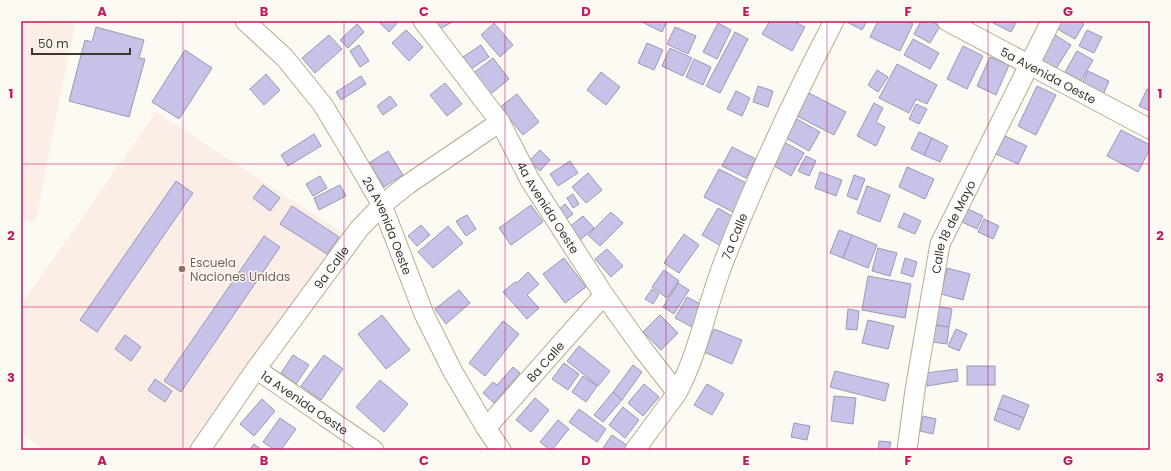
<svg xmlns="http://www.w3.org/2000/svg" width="1171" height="471" viewBox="0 0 1171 471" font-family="Poppins,sans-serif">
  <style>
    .education { fill: #fcede7 }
    .building { fill: #c7c2e8; stroke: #9b97b6 }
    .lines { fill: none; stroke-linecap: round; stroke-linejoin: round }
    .minor-casing { stroke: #bbab8d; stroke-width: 21 }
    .minor { stroke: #fff; stroke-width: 19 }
    .grid { fill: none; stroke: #c2185b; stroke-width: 1; stroke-opacity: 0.55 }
    .education-dot { fill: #8d6e63; stroke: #fdfaf4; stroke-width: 1.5 }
    .labels { text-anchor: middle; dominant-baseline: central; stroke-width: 3; stroke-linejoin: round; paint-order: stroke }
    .street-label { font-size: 12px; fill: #3e372b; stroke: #fdfaf4 }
    .education-label { font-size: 12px; fill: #785e54; stroke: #fdfaf4; text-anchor: start }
    .neatline { fill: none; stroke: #c2185b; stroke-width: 1.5 }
    .grid-label { font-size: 13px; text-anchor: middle; font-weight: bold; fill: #c2185b }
  </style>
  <rect width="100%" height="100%" fill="#fdfaf4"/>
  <!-- education -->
  <g class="education">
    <polygon points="21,21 76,21 60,96 36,222 21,220"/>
    <polygon points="156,112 344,234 192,450 44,450 21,433 21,305"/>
  </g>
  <!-- building -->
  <g class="building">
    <polygon points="378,21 399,21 389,32"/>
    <polygon points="431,21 451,21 452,22 437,31"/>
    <polygon points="640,21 667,21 662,32"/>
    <polygon points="770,21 793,21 805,27 792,51 762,34"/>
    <polygon points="845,21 867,21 862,30"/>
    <polygon points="878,21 907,21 913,24 900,51 870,37"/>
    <polygon points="921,21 931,21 940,26 930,43 914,34"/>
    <polygon points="994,21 1017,21 1011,32 993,23"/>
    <polygon points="1055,21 1079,21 1084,24 1075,39 1052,26"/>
    <polygon points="494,23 513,45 500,57 481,35"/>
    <polygon points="718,23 731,30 717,59 703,52"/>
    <polygon points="357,24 364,32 348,48 340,40"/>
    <polygon points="96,27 144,40 139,58 145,59 129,117 69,101 85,40 92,42"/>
    <polygon points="675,27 696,36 688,54 667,44"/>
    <polygon points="406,30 423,47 409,61 392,43"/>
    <polygon points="1087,30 1102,37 1094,53 1079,46"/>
    <polygon points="735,32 748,39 720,93 706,86"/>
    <polygon points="1052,33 1071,45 1055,70 1036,58"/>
    <polygon points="329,35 342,49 315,73 302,58"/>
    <polygon points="913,39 939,53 930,69 904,55"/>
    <polygon points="647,43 663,50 654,70 638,63"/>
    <polygon points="359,45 369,61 360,67 350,51"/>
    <polygon points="481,45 489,57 465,73 457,61"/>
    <polygon points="963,46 983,56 967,89 947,79"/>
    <polygon points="670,48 692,58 683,76 662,66"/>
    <polygon points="185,50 212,68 179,119 152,102"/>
    <polygon points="1077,51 1093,60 1081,81 1065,72"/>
    <polygon points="990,57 1009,65 996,95 977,86"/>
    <polygon points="493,58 509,79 487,97 471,75"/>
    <polygon points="694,59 711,67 703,85 686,77"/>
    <polygon points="897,64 937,85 927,104 916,99 909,113 879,98"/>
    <polygon points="877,70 888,77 878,92 868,85"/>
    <polygon points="1088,71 1109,81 1103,95 1082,84"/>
    <polygon points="601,72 620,87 606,105 587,90"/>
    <polygon points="266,74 280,90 264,105 250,89"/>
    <polygon points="361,76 366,84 341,100 336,92"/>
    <polygon points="445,83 462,104 447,116 430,95"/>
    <polygon points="758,86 773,91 768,107 753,102"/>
    <polygon points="1037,86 1056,95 1036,135 1018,126"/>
    <polygon points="1147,89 1150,91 1150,111 1139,106"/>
    <polygon points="736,91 750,98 742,116 727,109"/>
    <polygon points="809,93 846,112 834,135 797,116"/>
    <polygon points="517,94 539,122 523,135 500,107"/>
    <polygon points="390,96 397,105 383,115 377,106"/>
    <polygon points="874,103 883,108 876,122 885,127 876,146 857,136"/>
    <polygon points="916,104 927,109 919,124 909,119"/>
    <polygon points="797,119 820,132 809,151 786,138"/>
    <polygon points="1121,130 1150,145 1150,149 1138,172 1107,156"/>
    <polygon points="919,132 932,138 924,155 911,149"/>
    <polygon points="314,134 321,146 288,166 281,155"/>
    <polygon points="1005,136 1027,146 1018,164 996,154"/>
    <polygon points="932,138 948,146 940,162 924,155"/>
    <polygon points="784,142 804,153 791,176 771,164"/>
    <polygon points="732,147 756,159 746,178 722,166"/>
    <polygon points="540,150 550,160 540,171 529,161"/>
    <polygon points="388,151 403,175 384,187 369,163"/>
    <polygon points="806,156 816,161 809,176 798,171"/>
    <polygon points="570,161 578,173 558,186 550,174"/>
    <polygon points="907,167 934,179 925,199 899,187"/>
    <polygon points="719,169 750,185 735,213 704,197"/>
    <polygon points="820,172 842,180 836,196 815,188"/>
    <polygon points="588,173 602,190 586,203 572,187"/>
    <polygon points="854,175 865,179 857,200 847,196"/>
    <polygon points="320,176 327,188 313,196 306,184"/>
    <polygon points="176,181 193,193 97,332 80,320"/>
    <polygon points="263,185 280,198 270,211 253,198"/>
    <polygon points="340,185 346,196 319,210 314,198"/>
    <polygon points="867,186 890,195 880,222 857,213"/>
    <polygon points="573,194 579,204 573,208 567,198"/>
    <polygon points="565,204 573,214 564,221 557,211"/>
    <polygon points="531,205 543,222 511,245 499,228"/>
    <polygon points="292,206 339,237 327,254 280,224"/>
    <polygon points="718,208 737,219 721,246 702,235"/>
    <polygon points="966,208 983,216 977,229 960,221"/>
    <polygon points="611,212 623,223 600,246 588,235"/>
    <polygon points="904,213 921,221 915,234 898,227"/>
    <polygon points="467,215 476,229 466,236 456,221"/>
    <polygon points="583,216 594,228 579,241 568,228"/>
    <polygon points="984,219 999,226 993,239 978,232"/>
    <polygon points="421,225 430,235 417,246 408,236"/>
    <polygon points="448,226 463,243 433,268 418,252"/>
    <polygon points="839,230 852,235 843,258 830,253"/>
    <polygon points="684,234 699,245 679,273 664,263"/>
    <polygon points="852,235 877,245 868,268 843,258"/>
    <polygon points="264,236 280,247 181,392 164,381"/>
    <polygon points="878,248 897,253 890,276 872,271"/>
    <polygon points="607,249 623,266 611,277 595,259"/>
    <polygon points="564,258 586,287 565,303 543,274"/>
    <polygon points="905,258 917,262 913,277 901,273"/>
    <polygon points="947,268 970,274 963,300 941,294"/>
    <polygon points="664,270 679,281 667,298 652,287"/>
    <polygon points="528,272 539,284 527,295 539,308 527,319 503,292 515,282 517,283"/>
    <polygon points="868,276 911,284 905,318 862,310"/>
    <polygon points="678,283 689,290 674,314 663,307"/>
    <polygon points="652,289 659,294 653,304 645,299"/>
    <polygon points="459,290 470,303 446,324 435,309"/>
    <polygon points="687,297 704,306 692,327 675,318"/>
    <polygon points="931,305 952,309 949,327 928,324"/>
    <polygon points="848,309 859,311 857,330 846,329"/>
    <polygon points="382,315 410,350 386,369 358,334"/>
    <polygon points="660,315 678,333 661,350 643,332"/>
    <polygon points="868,320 894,326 888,349 862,343"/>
    <polygon points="503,321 519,334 485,376 469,363"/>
    <polygon points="928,324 949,327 947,344 925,341"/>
    <polygon points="714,329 742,340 732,364 704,352"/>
    <polygon points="956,329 967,334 959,351 948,346"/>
    <polygon points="125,335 141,347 131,361 115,349"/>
    <polygon points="579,346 610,371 598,386 567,361"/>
    <polygon points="293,355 309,365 296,384 281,373"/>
    <polygon points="324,355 343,369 321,400 301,386"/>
    <polygon points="564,363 579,374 568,390 552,379"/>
    <polygon points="633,365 642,372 622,400 613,392"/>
    <rect x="967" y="366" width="28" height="19"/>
    <polygon points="513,367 520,373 494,403 483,393 493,382 497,385"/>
    <polygon points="957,369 958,381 927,386 926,373"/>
    <polygon points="835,371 889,384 885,401 830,387"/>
    <polygon points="583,376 597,386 586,402 572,392"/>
    <polygon points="155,379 172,391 165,402 148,390"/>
    <polygon points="380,380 408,404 384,432 356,407"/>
    <polygon points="644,384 659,397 643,416 628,403"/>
    <polygon points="707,384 724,394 712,415 694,405"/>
    <polygon points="613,392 622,400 603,422 594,415"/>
    <polygon points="1003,395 1029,405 1024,418 998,408"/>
    <polygon points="834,396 856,398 853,424 831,421"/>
    <polygon points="535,398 549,410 531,432 516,420"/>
    <polygon points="262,399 275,411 254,436 240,424"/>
    <polygon points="623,407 639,420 625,438 609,425"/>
    <polygon points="998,408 1024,418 1019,430 994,420"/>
    <polygon points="579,409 606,429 597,442 569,422"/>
    <polygon points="923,416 936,419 933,434 920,431"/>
    <polygon points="280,418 296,429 281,450 275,450 263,442"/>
    <polygon points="558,420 569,429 552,450 550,450 540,442"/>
    <polygon points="794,423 810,426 807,440 791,437"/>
    <polygon points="612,435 628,446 625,450 606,450 603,448"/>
    <polygon points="879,441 891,442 889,450 878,450"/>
    <polygon points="254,444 262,450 249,450"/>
  </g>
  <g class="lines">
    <defs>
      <g id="minor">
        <path id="s1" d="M245,21L285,58L323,105L350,150L382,205L424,314L453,372L486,428L501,450"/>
        <path id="s2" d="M423,21L500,122L530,180L604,295L642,348L677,393"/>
        <path id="s3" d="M947,21L1150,129"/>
        <path id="s4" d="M256,369L374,450"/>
        <path id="s5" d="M486,428L604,295"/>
        <path id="s6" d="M200,450L256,369L359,229L382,205L407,185L500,122"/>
        <path id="s7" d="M635,450L677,393C699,352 707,304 724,261C756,179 793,99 834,21"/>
        <path id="s8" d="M907,450L915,390L940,244L1051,21"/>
      </g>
    </defs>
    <!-- minor casing -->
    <use href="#minor" class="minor-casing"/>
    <!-- minor -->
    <use href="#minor" class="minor"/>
  </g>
  <!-- grid -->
  <path class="grid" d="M183,21V450M344,21V450M505,21V450M666,21V450M827,21V450M988,21V450M21,164H1150M21,307H1150"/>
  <!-- markers -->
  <circle class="education-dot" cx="182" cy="269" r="4"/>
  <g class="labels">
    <!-- street labels -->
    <g class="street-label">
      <text stroke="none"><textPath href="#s3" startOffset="115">5a Avenida Oeste</textPath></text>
      <text stroke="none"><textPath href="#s2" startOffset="225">4a Avenida Oeste</textPath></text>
      <text stroke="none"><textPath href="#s1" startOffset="252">2a Avenida Oeste</textPath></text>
      <text stroke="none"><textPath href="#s8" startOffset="229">Calle 18 de Mayo</textPath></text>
      <text stroke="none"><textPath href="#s7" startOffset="238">7a Calle</textPath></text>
      <text stroke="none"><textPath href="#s6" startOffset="225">9a Calle</textPath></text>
      <text stroke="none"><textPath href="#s5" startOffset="89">8a Calle</textPath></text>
      <text stroke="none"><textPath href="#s4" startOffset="59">1a Avenida Oeste</textPath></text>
    </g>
    <!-- education labels -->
    <g class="education-label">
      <text x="190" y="262">Escuela<tspan x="190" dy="14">Naciones Unidas</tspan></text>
    </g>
  </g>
  <!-- border -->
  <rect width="1171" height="471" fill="none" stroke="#fdfaf4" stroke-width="44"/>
  <!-- scale -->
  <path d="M32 48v6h98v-6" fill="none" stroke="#3e372b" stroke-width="2"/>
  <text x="38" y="48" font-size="12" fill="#3e372b" stroke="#fdfaf4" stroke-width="3" paint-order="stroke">50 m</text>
  <rect x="22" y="22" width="1127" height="427" class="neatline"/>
  <g class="grid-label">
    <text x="102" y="16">A</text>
    <text x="264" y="16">B</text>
    <text x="424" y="16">C</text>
    <text x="586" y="16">D</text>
    <text x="746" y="16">E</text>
    <text x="908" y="16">F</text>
    <text x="1068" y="16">G</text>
    <text x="11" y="98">1</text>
    <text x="1160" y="98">1</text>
    <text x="11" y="240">2</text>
    <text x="1160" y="240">2</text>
    <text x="11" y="382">3</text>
    <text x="1160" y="382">3</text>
    <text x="102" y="465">A</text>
    <text x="264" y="465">B</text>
    <text x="424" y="465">C</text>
    <text x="586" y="465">D</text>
    <text x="746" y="465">E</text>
    <text x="908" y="465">F</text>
    <text x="1068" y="465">G</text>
  </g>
</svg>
